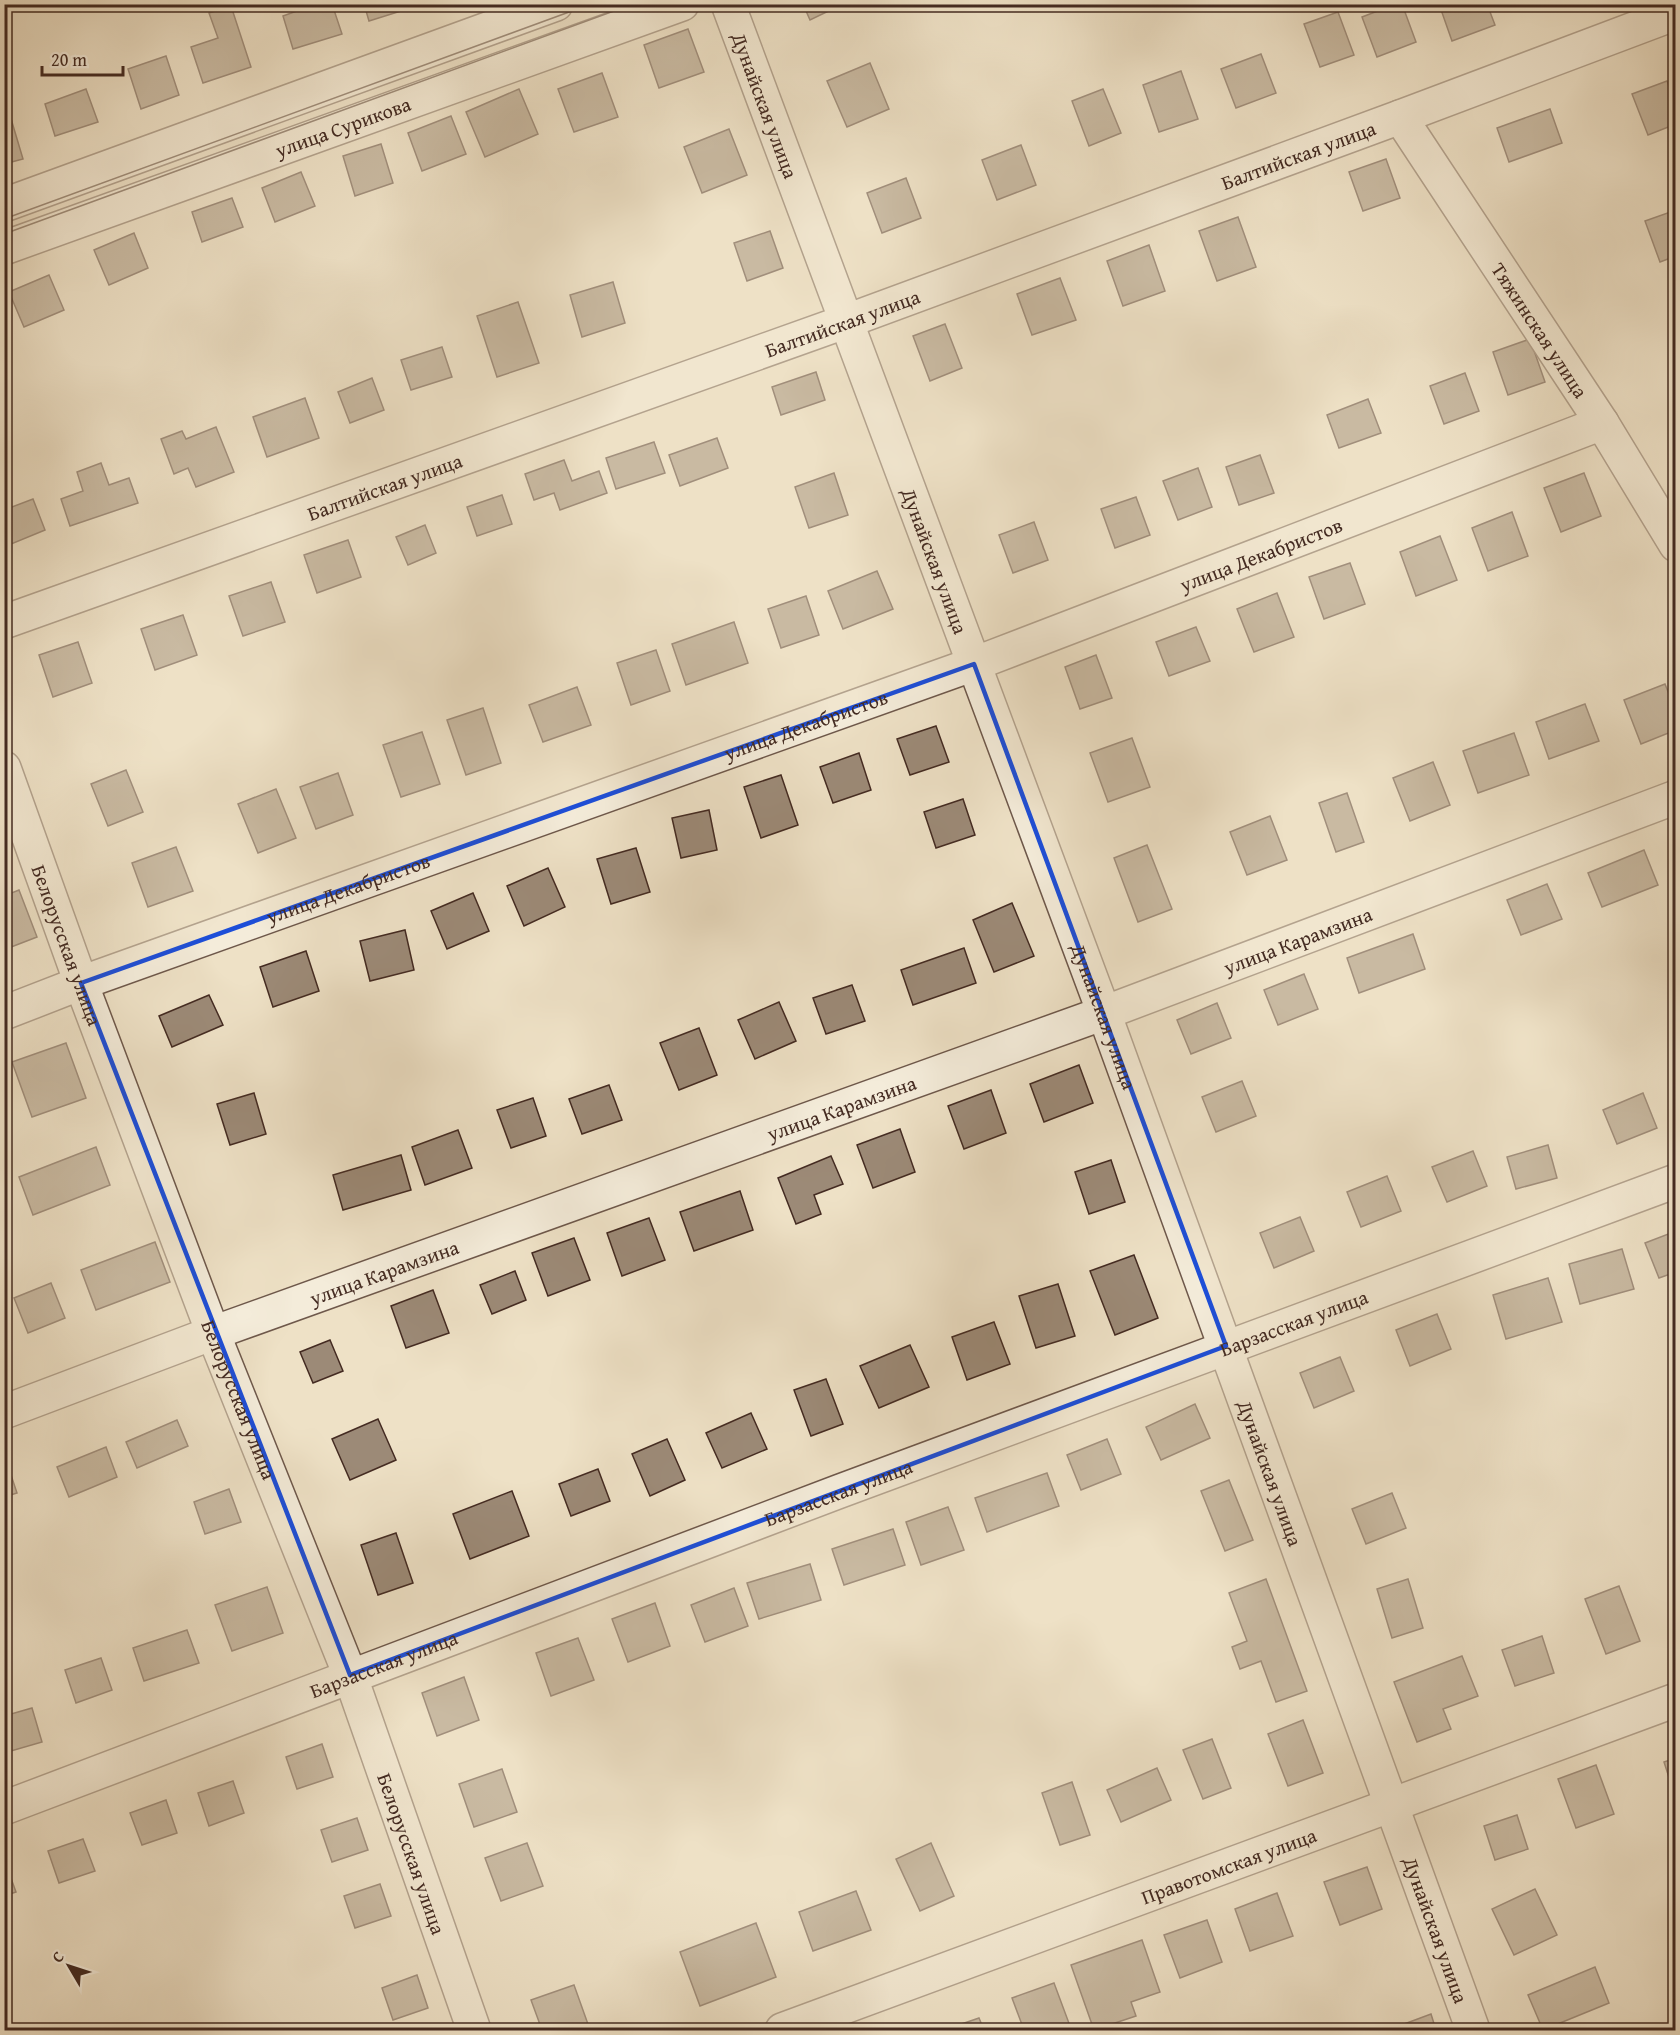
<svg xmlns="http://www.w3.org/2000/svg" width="1680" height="2035" viewBox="0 0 1680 2035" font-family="'Gentium Book Plus',serif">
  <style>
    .building { fill: #9c8a77; stroke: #442b22; stroke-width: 1.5 }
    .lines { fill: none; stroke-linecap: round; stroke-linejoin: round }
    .minor-casing { stroke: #6e584b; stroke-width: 36 }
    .minor { stroke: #f4ecda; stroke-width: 33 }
    .tram { stroke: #442b22; stroke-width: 1.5 }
    .marked { fill: none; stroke: #1d4ed8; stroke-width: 4.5; stroke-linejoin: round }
    .labels { text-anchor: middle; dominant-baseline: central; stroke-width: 4.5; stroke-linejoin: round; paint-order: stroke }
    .street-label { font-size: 20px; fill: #442b22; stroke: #f4ecda }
  </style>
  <rect width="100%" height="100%" fill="#eee1c6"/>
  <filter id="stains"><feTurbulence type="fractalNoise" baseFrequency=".00333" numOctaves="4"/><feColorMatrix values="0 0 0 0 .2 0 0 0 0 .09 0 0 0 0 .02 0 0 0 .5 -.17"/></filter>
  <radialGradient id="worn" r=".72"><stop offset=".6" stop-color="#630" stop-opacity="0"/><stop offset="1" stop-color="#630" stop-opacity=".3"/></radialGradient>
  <!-- building -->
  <g class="building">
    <polygon points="316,4 332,4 342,34 293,49 283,16"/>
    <polygon points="364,4 417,4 417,6 369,21"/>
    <polygon points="803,4 843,4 810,20"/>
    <polygon points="1396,4 1402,4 1416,42 1377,57 1362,17"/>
    <polygon points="1439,4 1487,4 1495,25 1452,41"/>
    <polygon points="231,6 251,67 203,83 191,47 218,38 209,13"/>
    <polygon points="1338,12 1354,55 1320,67 1304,24"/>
    <polygon points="688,29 704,72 659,88 644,45"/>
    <polygon points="1261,54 1276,93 1236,108 1221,69"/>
    <polygon points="166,56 179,95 141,109 128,69"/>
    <polygon points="870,63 889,109 847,127 827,81"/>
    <polygon points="1181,71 1198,119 1159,132 1143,85"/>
    <polygon points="602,73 618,117 574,132 558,89"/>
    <polygon points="1667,81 1676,103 1676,124 1648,135 1632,94"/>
    <polygon points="86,89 98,122 55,136 45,104"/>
    <polygon points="519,89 538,134 485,157 466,112"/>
    <polygon points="1103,89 1121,133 1089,146 1072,101"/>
    <polygon points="1550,109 1562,143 1509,162 1497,128"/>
    <polygon points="9,112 23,159 4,164 4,114"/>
    <polygon points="451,116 466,154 422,171 408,133"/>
    <polygon points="729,129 747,175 702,193 684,147"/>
    <polygon points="381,144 393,183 355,196 343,156"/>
    <polygon points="1021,145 1036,185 997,200 982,160"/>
    <polygon points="1386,159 1400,198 1363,211 1349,172"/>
    <polygon points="301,172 315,206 275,222 262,188"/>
    <polygon points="906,178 921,218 882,233 867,193"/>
    <polygon points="232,198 243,227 202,242 192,212"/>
    <polygon points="1676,210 1676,256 1660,262 1645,221"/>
    <polygon points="1238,217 1256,267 1217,281 1199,231"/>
    <polygon points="770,231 783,268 747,281 734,243"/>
    <polygon points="134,233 148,268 109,285 94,250"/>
    <polygon points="1149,245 1165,291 1123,306 1107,261"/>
    <polygon points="49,275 64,310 24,327 9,292"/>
    <polygon points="1060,278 1076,320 1032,335 1017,294"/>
    <polygon points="613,282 625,323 582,337 570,295"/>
    <polygon points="518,302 539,363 497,377 477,316"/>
    <polygon points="945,324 962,368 930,381 913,336"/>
    <polygon points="1530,339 1545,382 1508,395 1493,352"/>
    <polygon points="442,347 452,377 411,390 401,360"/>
    <polygon points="816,372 825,400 781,415 772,387"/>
    <polygon points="1465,373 1479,411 1444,424 1430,386"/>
    <polygon points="372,378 384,410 350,423 338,392"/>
    <polygon points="305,398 319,438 267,457 253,417"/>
    <polygon points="1368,399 1381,433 1339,448 1327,415"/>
    <polygon points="216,427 234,472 196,487 188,468 174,474 161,439 182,431 186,439"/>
    <polygon points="717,438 728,468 680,486 669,455"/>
    <polygon points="654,442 665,473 616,489 606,458"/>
    <polygon points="1260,455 1274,493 1239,505 1226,467"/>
    <polygon points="564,460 572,481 599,471 607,493 560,510 554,493 534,500 525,474"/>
    <polygon points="101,463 109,485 129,478 138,503 70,526 61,499 83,491 77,472"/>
    <polygon points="1198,468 1212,507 1178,520 1163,481"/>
    <polygon points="834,473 848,515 809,528 795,487"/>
    <polygon points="1584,473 1601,516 1561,532 1544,488"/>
    <polygon points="502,495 512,524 477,536 467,507"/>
    <polygon points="1136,497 1150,535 1115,548 1101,509"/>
    <polygon points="33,499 45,530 4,547 4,510"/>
    <polygon points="1512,512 1528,556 1488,571 1472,528"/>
    <polygon points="1034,522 1048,560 1013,573 999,535"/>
    <polygon points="425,525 436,553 408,565 396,537"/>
    <polygon points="1440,536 1457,580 1416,596 1400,552"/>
    <polygon points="348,540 361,577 317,593 304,555"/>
    <polygon points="1350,563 1365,604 1324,619 1309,577"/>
    <polygon points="877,571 893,609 843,629 828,591"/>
    <polygon points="271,582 285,622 243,636 229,596"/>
    <polygon points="1277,593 1294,637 1254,652 1237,609"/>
    <polygon points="806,596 819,635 781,648 768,609"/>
    <polygon points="183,615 197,655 155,670 141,629"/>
    <polygon points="734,622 748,663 686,685 672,644"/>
    <polygon points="1196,627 1210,661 1169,676 1156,642"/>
    <polygon points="78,642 92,683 53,697 39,655"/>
    <polygon points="656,650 670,691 631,705 617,663"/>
    <polygon points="1096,655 1112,698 1080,709 1065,667"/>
    <polygon points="1665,684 1676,712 1676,730 1641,744 1624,700"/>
    <polygon points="577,687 591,725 543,742 529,705"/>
    <polygon points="1585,704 1599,741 1549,759 1536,722"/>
    <polygon points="483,708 501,763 466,775 447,720"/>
    <polygon points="936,726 949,762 910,775 897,739"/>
    <polygon points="422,732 440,784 401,797 383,745"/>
    <polygon points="1514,733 1529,775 1478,793 1463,751"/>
    <polygon points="1132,738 1150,787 1108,802 1090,753"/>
    <polygon points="859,753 871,790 833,803 820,767"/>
    <polygon points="1433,762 1450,805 1410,821 1393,778"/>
    <polygon points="126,770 143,812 108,826 91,784"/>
    <polygon points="338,773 353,815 316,829 300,787"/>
    <polygon points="781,775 798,825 761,838 744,787"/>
    <polygon points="276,789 296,838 258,853 238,804"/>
    <polygon points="1347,793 1364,842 1336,852 1319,803"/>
    <polygon points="963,799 975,835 936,848 924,812"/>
    <polygon points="709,810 717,850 681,858 672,818"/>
    <polygon points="1270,816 1287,860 1247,875 1230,832"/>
    <polygon points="1147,845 1172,909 1138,922 1114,858"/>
    <polygon points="176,847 193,891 148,907 132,863"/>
    <polygon points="636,848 650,892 611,904 597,859"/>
    <polygon points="1644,850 1658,885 1602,907 1588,873"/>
    <polygon points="548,868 565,907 524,926 507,886"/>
    <polygon points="1547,884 1562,919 1521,935 1507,900"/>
    <polygon points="19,890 37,937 6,949 4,944 4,896"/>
    <polygon points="473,893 489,931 447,949 431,911"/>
    <polygon points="1012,903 1034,956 994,972 973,920"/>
    <polygon points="405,930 414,970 370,981 360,941"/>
    <polygon points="1413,934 1425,969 1359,993 1347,958"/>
    <polygon points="964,948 976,983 913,1005 901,970"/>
    <polygon points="306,951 319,991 273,1007 260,967"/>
    <polygon points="1304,974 1318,1009 1278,1025 1264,990"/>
    <polygon points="852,985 865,1021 826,1034 813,998"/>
    <polygon points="209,995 223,1025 172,1047 159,1016"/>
    <polygon points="779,1002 796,1041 755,1059 738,1020"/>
    <polygon points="1217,1003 1231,1038 1191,1054 1177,1020"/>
    <polygon points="699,1028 717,1075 679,1090 660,1043"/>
    <polygon points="66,1043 86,1098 32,1117 12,1062"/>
    <polygon points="1079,1065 1093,1103 1044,1122 1030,1084"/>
    <polygon points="1242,1081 1256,1116 1216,1132 1202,1097"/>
    <polygon points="609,1085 622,1120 582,1134 569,1099"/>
    <polygon points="991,1090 1006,1133 964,1149 948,1106"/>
    <polygon points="254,1093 266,1134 230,1145 217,1104"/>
    <polygon points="1643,1093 1657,1128 1617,1144 1603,1110"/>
    <polygon points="533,1098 546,1136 511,1148 497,1110"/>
    <polygon points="900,1129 915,1172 873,1188 857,1145"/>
    <polygon points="458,1130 472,1168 425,1185 412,1147"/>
    <polygon points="1548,1145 1557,1178 1516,1189 1507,1157"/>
    <polygon points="96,1147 110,1185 33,1215 19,1177"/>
    <polygon points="1473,1151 1487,1186 1447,1202 1432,1167"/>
    <polygon points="401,1155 411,1190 343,1210 333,1175"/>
    <polygon points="831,1156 843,1184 814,1195 821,1214 796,1224 778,1178"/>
    <polygon points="1111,1160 1125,1202 1089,1214 1075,1172"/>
    <polygon points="1387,1176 1401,1211 1361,1227 1347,1192"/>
    <polygon points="740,1191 753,1230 694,1251 680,1212"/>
    <polygon points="1300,1217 1314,1251 1274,1268 1260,1233"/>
    <polygon points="649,1218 665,1260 622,1276 607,1233"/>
    <polygon points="1676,1231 1676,1272 1659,1278 1645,1243"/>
    <polygon points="574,1238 590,1280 548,1296 532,1253"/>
    <polygon points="155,1242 170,1282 96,1310 81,1270"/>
    <polygon points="1622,1249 1634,1289 1580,1304 1569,1264"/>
    <polygon points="1134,1255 1158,1318 1115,1335 1090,1271"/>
    <polygon points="515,1271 526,1300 492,1314 480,1285"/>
    <polygon points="1548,1278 1562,1322 1506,1339 1493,1295"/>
    <polygon points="51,1283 65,1318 28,1333 14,1298"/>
    <polygon points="1058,1284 1075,1336 1036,1348 1019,1296"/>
    <polygon points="433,1290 449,1333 406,1348 391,1306"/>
    <polygon points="1437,1314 1451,1349 1410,1366 1396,1330"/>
    <polygon points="994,1322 1010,1364 967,1380 952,1337"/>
    <polygon points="330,1340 343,1371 313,1383 300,1352"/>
    <polygon points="910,1345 929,1387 879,1408 860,1366"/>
    <polygon points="1340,1357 1354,1391 1314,1408 1300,1373"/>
    <polygon points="826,1379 843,1424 811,1436 794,1390"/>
    <polygon points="1195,1404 1210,1438 1161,1460 1146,1427"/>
    <polygon points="751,1413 767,1449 722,1468 706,1433"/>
    <polygon points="378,1419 396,1460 350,1480 332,1439"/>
    <polygon points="177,1420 188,1446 137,1468 126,1442"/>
    <polygon points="667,1439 685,1480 650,1496 632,1454"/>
    <polygon points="1107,1439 1121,1474 1081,1490 1067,1455"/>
    <polygon points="106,1447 117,1477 69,1497 57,1467"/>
    <polygon points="6,1460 17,1493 4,1497 4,1461"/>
    <polygon points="598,1469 610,1501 571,1516 559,1484"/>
    <polygon points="1047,1473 1059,1506 987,1532 975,1498"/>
    <polygon points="1229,1480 1253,1540 1225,1551 1201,1491"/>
    <polygon points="229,1489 241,1522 205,1534 194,1502"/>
    <polygon points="512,1491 529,1536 470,1559 453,1514"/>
    <polygon points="1392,1493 1406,1528 1366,1544 1352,1509"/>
    <polygon points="948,1507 964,1550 921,1565 906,1522"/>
    <polygon points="893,1529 905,1565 844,1585 832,1549"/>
    <polygon points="396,1533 413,1583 378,1595 361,1545"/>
    <polygon points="810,1564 821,1600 759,1619 747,1583"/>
    <polygon points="1266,1579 1307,1691 1276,1702 1261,1661 1240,1669 1232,1647 1247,1641 1229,1593"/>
    <polygon points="1408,1579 1423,1628 1392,1638 1377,1589"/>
    <polygon points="1619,1586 1640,1641 1606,1654 1585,1599"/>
    <polygon points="267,1587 283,1633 232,1651 215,1605"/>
    <polygon points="734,1588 748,1626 705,1642 691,1605"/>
    <polygon points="655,1603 670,1646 628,1662 612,1619"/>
    <polygon points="187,1630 199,1663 144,1681 133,1648"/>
    <polygon points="1542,1636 1554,1673 1515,1686 1502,1650"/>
    <polygon points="578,1638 594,1680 551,1696 536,1653"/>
    <polygon points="1462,1656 1478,1696 1443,1709 1451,1729 1417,1742 1394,1682"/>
    <polygon points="101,1658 112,1690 76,1703 65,1670"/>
    <polygon points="464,1677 479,1720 437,1736 422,1693"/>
    <polygon points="32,1708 42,1742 4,1753 4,1716"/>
    <polygon points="1303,1720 1323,1773 1288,1786 1268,1734"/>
    <polygon points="1212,1739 1231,1788 1203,1799 1183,1750"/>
    <polygon points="322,1744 333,1777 297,1789 286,1757"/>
    <polygon points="1676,1758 1676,1796 1675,1796 1664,1762"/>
    <polygon points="1596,1765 1614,1814 1576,1828 1558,1779"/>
    <polygon points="1157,1768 1171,1800 1121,1822 1107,1790"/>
    <polygon points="502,1769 517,1812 474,1827 459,1784"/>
    <polygon points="233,1781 244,1813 209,1826 198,1793"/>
    <polygon points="1072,1782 1090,1835 1060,1845 1042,1793"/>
    <polygon points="166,1800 177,1833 142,1845 130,1813"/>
    <polygon points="1517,1815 1528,1849 1495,1860 1484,1826"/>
    <polygon points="357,1818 368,1850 332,1862 321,1830"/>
    <polygon points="83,1839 95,1871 59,1883 48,1851"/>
    <polygon points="527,1843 543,1886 501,1901 485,1858"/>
    <polygon points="931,1843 954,1896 920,1911 896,1859"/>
    <polygon points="4,1859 16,1892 4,1896"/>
    <polygon points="1367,1867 1382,1909 1340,1925 1324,1882"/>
    <polygon points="380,1884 391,1916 355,1928 344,1896"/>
    <polygon points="1535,1889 1557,1935 1514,1955 1492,1909"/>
    <polygon points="856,1891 871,1930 813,1951 799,1912"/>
    <polygon points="1277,1893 1293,1936 1250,1951 1235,1909"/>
    <polygon points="1207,1920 1222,1962 1180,1978 1164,1935"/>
    <polygon points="756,1923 776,1977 700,2006 680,1952"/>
    <polygon points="1142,1940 1160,1992 1131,2002 1136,2016 1094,2030 1071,1965"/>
    <polygon points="1595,1967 1609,2003 1543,2030 1528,1995"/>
    <polygon points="417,1975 428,2008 393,2020 382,1988"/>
    <polygon points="1054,1983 1070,2026 1057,2030 1024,2030 1012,1998"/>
    <polygon points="574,1985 589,2027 581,2030 542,2030 531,2000"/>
    <polygon points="1431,2014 1436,2030 1388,2030"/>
    <polygon points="979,2018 984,2030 944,2030"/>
  </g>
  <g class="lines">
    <defs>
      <g id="minor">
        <path id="s1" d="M728,4L1104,1013L1473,2030"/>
        <path id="s2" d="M1400,117L1602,423L1676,545"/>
        <polyline points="4,205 556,4"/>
        <path id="s3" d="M4,248L682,4"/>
        <path id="s4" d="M4,622L847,321L1400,117L1676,13"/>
        <path id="s5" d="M4,768L81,983L213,1333L350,1675L474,2030"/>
        <path id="s6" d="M4,1013L81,983L974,664L1602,423"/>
        <path id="s7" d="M4,1412L213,1333L1104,1013L1676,797"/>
        <path id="s8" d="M4,1808C560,1595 1117,1386 1676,1181"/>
        <path id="s9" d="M782,2030L1676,1700"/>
      </g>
    </defs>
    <!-- minor casing -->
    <use href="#minor" class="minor-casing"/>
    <!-- minor -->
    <use href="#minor" class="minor"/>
    <!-- tram -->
    <g class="tram">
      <polyline points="4,219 591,4"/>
      <polyline points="4,234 633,4"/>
    </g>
  </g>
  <!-- marked area -->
  <path d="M0 0H1680V2035H0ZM974,664L1226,1346L350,1675L81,983Z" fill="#eee1c6" fill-opacity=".55" fill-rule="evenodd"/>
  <path class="marked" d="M974,664L1226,1346L350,1675L81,983Z"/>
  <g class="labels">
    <!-- street labels -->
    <g class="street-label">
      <text stroke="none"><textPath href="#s1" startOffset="108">Дунайская улица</textPath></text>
      <text stroke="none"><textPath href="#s3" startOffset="360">улица Сурикова</textPath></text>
      <text stroke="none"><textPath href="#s4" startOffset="1376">Балтийская улица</textPath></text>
      <text stroke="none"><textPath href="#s4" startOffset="890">Балтийская улица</textPath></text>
      <text stroke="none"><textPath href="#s2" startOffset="255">Тяжинская улица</textPath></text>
      <text stroke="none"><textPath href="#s4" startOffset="404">Балтийская улица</textPath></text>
      <text stroke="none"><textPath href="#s6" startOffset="1338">улица Декабристов</textPath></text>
      <text stroke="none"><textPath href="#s1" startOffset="594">Дунайская улица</textPath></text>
      <text stroke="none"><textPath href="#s6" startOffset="852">улица Декабристов</textPath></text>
      <text stroke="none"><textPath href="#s6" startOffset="366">улица Декабристов</textPath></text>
      <text stroke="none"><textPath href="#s7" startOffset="1377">улица Карамзина</textPath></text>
      <text stroke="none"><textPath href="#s5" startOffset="188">Белорусская улица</textPath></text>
      <text stroke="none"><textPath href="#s1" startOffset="1080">Дунайская улица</textPath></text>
      <text stroke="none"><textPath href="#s7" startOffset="891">улица Карамзина</textPath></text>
      <text stroke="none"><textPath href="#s7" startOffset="405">улица Карамзина</textPath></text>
      <text stroke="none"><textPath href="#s8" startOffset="1378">Барзасская улица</textPath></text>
      <text stroke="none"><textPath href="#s5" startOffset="674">Белорусская улица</textPath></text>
      <text stroke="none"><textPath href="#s1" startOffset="1566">Дунайская улица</textPath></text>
      <text stroke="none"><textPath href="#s8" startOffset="892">Барзасская улица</textPath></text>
      <text stroke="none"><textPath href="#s8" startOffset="406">Барзасская улица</textPath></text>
      <text stroke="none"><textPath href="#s5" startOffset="1160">Белорусская улица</textPath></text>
      <text stroke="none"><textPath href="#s9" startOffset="476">Правотомская улица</textPath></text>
      <text stroke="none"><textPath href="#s1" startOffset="2052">Дунайская улица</textPath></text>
    </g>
  </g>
  <!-- margin -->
  <rect width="1680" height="2035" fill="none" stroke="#eee1c6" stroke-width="24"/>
  <rect x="6" y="6" width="1668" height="2023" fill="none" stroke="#442b22" stroke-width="3"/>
  <rect x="12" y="12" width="1656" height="2011" fill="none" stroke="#442b22" stroke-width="1.5"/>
  <!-- north arrow -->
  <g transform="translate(69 1966) rotate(309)" stroke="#f4ecda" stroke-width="4.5" paint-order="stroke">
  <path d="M0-4.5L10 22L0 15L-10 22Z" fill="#442b22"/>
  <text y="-9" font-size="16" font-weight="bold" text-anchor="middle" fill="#442b22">С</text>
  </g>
  <!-- scale -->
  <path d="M42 66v9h81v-9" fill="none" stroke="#442b22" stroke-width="3"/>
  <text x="51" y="66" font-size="18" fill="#442b22" stroke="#f4ecda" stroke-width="4.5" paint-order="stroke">20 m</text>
  <rect width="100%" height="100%" filter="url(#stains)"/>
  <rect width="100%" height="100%" fill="url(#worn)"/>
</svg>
